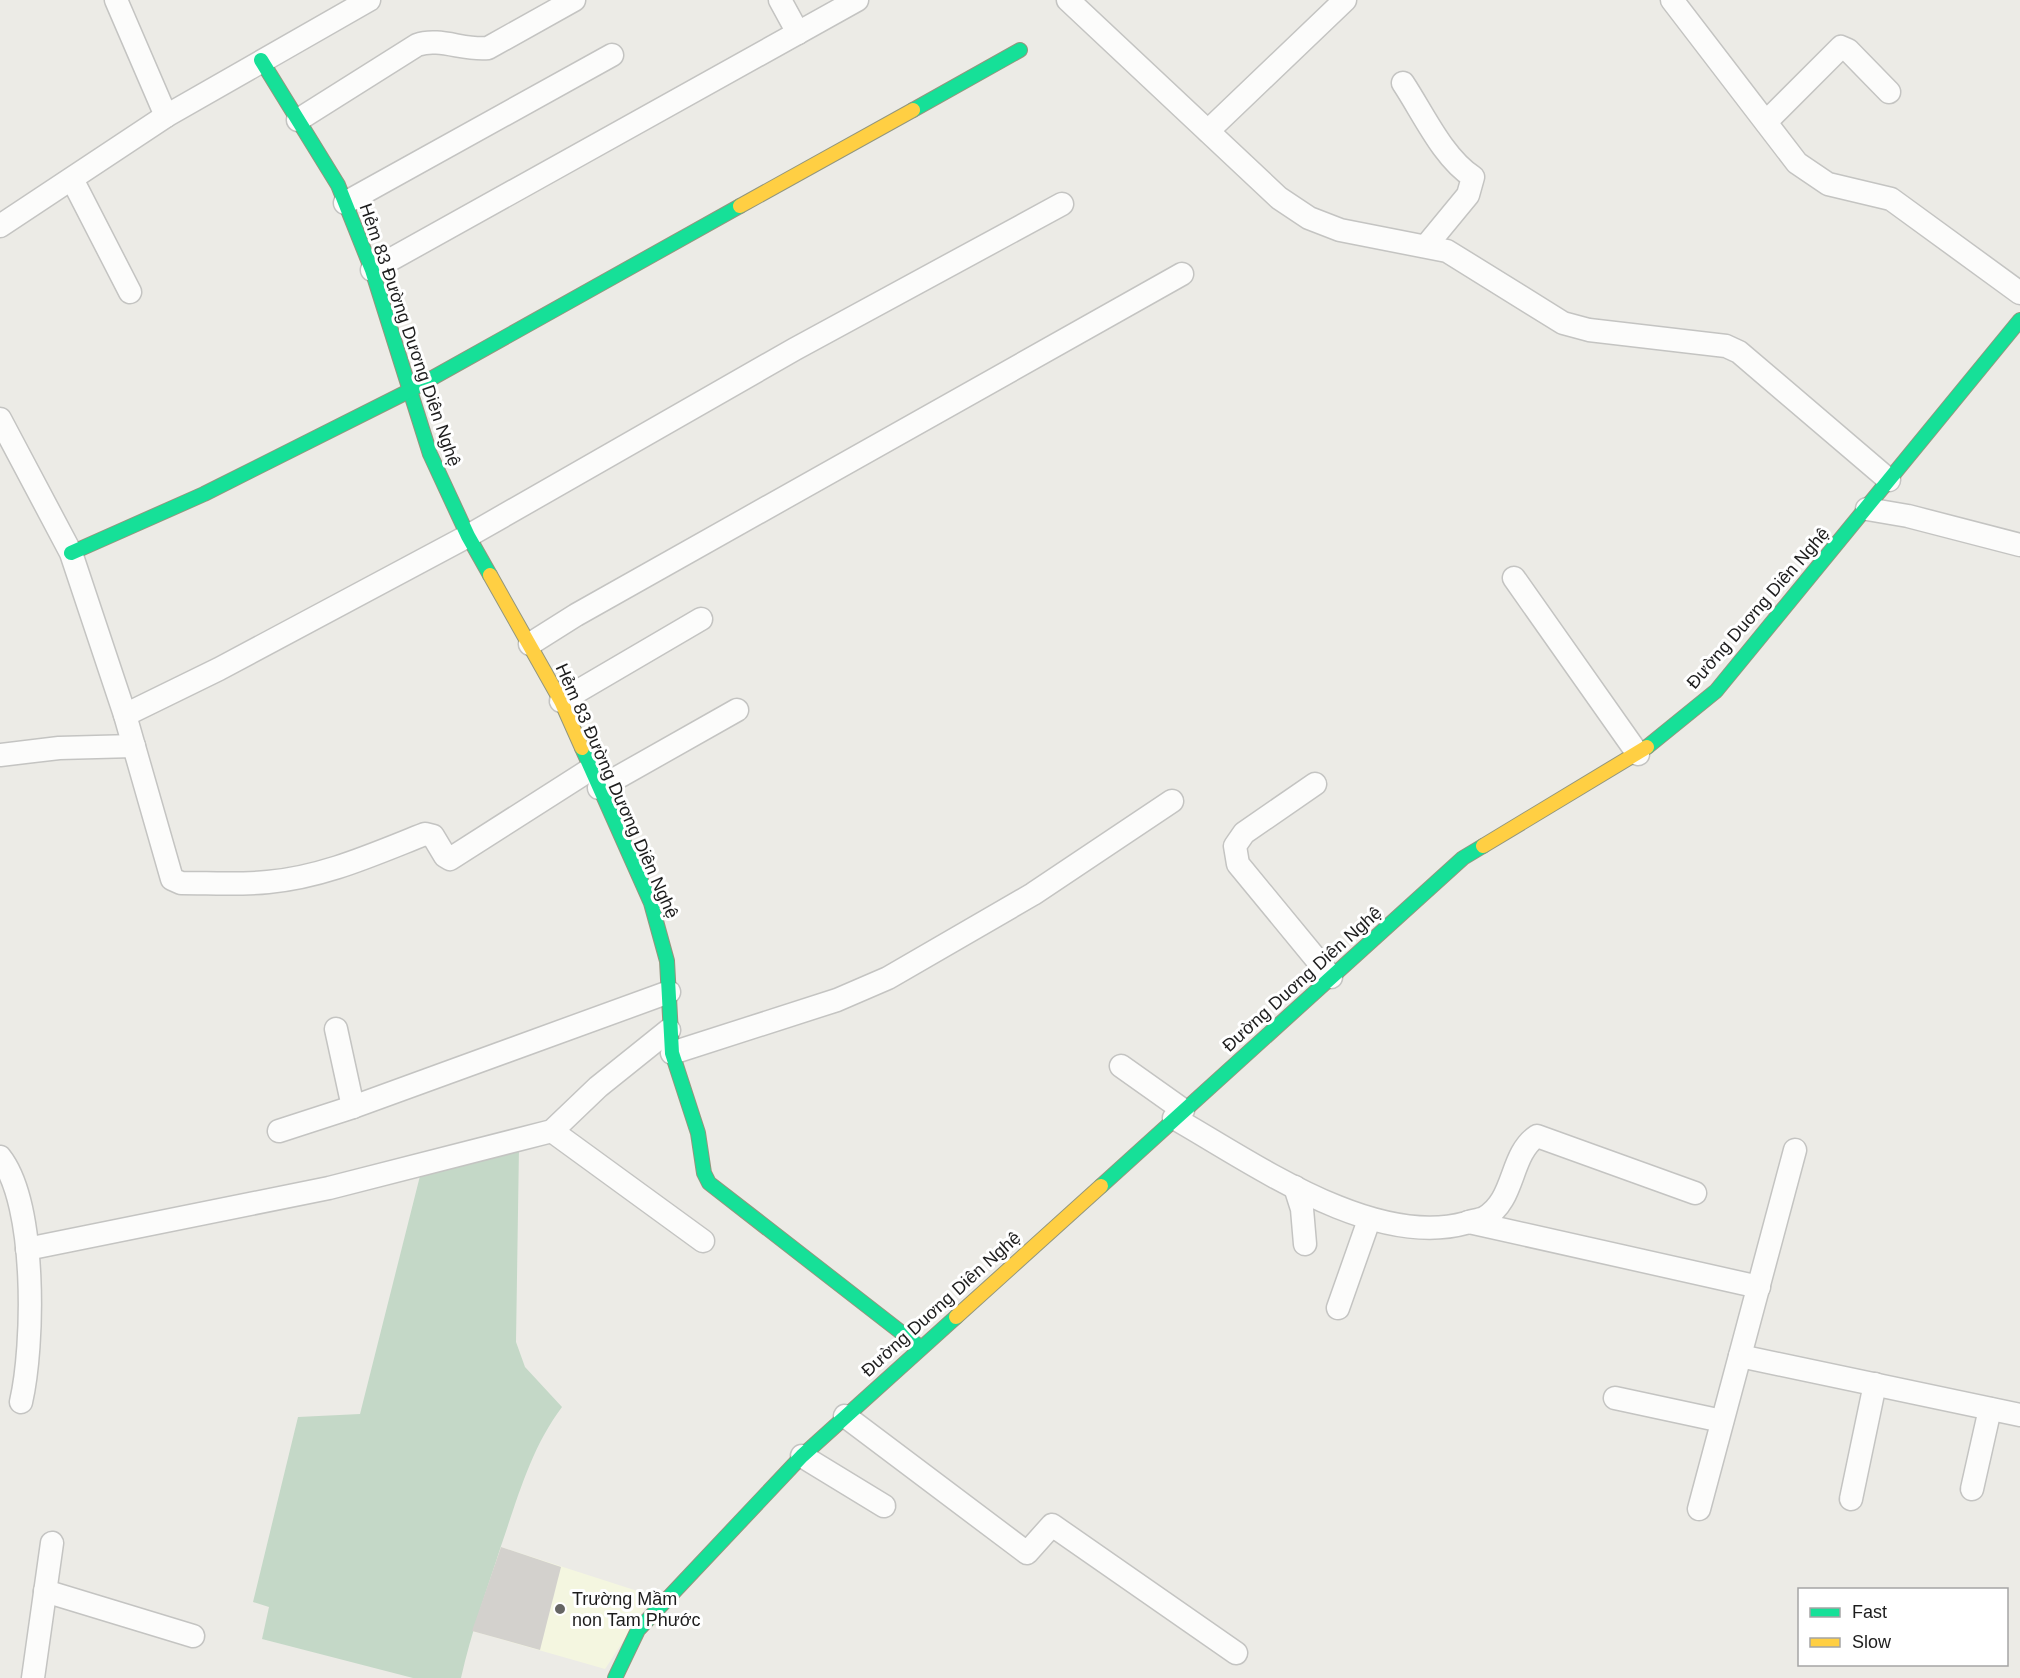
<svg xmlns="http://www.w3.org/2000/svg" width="2020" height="1678" viewBox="0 0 2020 1678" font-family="Arial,sans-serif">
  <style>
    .education { fill: #f4f6e0 }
    .cemetery { fill: #c4d8c7 }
    .building { fill: #d3d1cd }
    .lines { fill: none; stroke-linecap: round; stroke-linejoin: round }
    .street-casing { stroke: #c4c4c2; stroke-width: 25 }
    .fast-casing { stroke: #92967e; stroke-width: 16 }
    .slow-casing { stroke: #92967e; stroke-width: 16 }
    .street { stroke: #fcfcfb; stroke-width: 22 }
    .fast { stroke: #16e098; stroke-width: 14 }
    .slow { stroke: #ffcf43; stroke-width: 14 }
    .poi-dot { fill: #656563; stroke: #fff; stroke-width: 2 }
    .labels { text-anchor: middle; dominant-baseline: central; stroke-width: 6; stroke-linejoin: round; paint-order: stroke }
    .street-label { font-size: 18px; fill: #1d1d1d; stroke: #fff }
    .poi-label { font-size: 18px; fill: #1d1d1d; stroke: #fff; text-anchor: start }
  </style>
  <rect width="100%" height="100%" fill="#ecebe6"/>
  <!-- education -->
  <polygon class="education" points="501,1547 653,1596 605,1669 472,1631"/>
  <!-- cemetery -->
  <path class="cemetery" d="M519,1147L516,1342L525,1367L562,1407C531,1448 518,1497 501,1546C487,1590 471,1632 461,1678H413L262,1639L269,1607L253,1602L298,1417L360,1414L421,1172Z"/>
  <!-- building -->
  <polygon class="building" points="501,1547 561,1567 540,1650 472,1631"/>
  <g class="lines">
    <defs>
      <g id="street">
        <polyline points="116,0 166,116 369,0"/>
        <polyline points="780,0 798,33"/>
        <polyline points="1068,0 1279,198 1309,218 1340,230 1447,251 1563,323 1589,330 1726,346 1739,352 1889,480"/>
        <polyline points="1672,0 1797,163 1828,184 1891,199 2020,293"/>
        <path d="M1403,83C1423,113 1443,158 1473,177L1468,195L1426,246"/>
        <path d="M298,120L417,45C439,37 465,51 488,48L574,0"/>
        <polyline points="1766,122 1841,47 1848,50 1889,92"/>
        <polyline points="1208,131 1345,0"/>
        <polyline points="72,179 130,292"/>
        <polyline points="345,203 612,55"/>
        <polyline points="0,226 166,116"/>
        <polyline points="372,270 857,0"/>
        <path d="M0,419L71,553L125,715L172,879L181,883C210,883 240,885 268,882C324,877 374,854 425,834L433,836L445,856L450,859L591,769"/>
        <polyline points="1867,509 1908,516 2020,545"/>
        <polyline points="1514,578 1638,754"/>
        <polyline points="530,644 576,615 1182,274"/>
        <polyline points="561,701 701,619"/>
        <polyline points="125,715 219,669 468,536 795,349 1062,204"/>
        <polyline points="0,755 59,748 134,746"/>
        <polyline points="1315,784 1244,833 1235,846 1238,864 1331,977"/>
        <polyline points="599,788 737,710"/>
        <polyline points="336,1029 353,1107"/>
        <polyline points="672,1053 837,1000 888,978 1033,894 1172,801"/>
        <polyline points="1121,1066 1183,1110"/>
        <path d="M1174,1118C1253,1163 1373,1249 1466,1223C1471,1221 1479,1220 1484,1218C1516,1200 1509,1155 1537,1136L1695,1193"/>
        <polyline points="279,1131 353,1107 669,992"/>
        <polyline points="552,1131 703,1241"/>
        <path d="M0,1157C37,1204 34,1346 21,1402"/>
        <polyline points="1295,1187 1302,1209 1305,1244"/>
        <polyline points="1469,1222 1759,1287"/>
        <polyline points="27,1249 329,1188 552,1131 598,1087 669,1030"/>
        <polyline points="1338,1308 1369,1220"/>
        <polyline points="1740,1356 2020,1415"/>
        <polyline points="1615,1398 1722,1421"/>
        <polyline points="845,1416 1027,1553 1052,1525 1236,1653"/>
        <polyline points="802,1456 884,1506"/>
        <polyline points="1972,1489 1990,1409"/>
        <polyline points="1851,1499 1875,1384"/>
        <polyline points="1699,1509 1795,1150"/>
        <polyline points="45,1591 193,1636"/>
        <polyline points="33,1678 52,1543"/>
      </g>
      <g id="fast">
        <polyline points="261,60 338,185 372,270 430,454 468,536 490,575"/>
        <polyline points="913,110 1020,50"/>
        <polyline points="71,553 204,494 409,391 740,206"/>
        <polyline points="1647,747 1716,691 2020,320"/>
        <polyline points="582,748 651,903 667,961 672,1053 698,1133 704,1173 709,1183 920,1347"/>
        <polyline points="1101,1186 1463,858 1483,846"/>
        <polyline points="615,1678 638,1630 802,1456 956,1317"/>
      </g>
      <g id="slow">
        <polyline points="740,206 913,110"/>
        <polyline points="490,575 561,701 582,748"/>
        <polyline points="1483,846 1647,747"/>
        <polyline points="956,1317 1101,1186"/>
      </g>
    </defs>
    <!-- street casing -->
    <use href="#street" class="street-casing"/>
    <!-- fast casing -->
    <use href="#fast" class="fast-casing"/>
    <!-- slow casing -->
    <use href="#slow" class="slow-casing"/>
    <!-- street -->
    <use href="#street" class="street"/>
    <!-- fast -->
    <use href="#fast" class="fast"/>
    <!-- slow -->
    <use href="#slow" class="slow"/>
  </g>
  <!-- markers -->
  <circle class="poi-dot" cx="560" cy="1609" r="6"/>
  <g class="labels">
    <!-- street labels -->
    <g class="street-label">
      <text transform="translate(410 335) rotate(71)">Hẻm 83 Đường Dương Diên Nghệ</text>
      <text transform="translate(1758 608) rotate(-49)">Đường Duơng Diên Nghệ</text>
      <text transform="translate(617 791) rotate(66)">Hẻm 83 Đường Dương Diên Nghệ</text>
      <text transform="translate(1302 979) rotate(-42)">Đường Duơng Diên Nghệ</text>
      <text transform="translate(941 1304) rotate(-42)">Đường Duơng Diên Nghệ</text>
    </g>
    <!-- poi labels -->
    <g class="poi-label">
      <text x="572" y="1599">Trường Mầm<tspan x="572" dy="21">non Tam Phước</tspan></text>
    </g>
  </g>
  <!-- legend -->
  <rect x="1798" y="1588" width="210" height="78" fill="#ffffff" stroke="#a5a5a5" stroke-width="1.5"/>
  <rect x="1810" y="1608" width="30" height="9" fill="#16e098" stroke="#a5a5a5" stroke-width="1.5"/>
  <text x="1852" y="1618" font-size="18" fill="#1d1d1d">Fast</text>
  <rect x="1810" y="1638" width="30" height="9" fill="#ffcf43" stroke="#a5a5a5" stroke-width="1.5"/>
  <text x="1852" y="1648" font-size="18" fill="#1d1d1d">Slow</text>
</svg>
